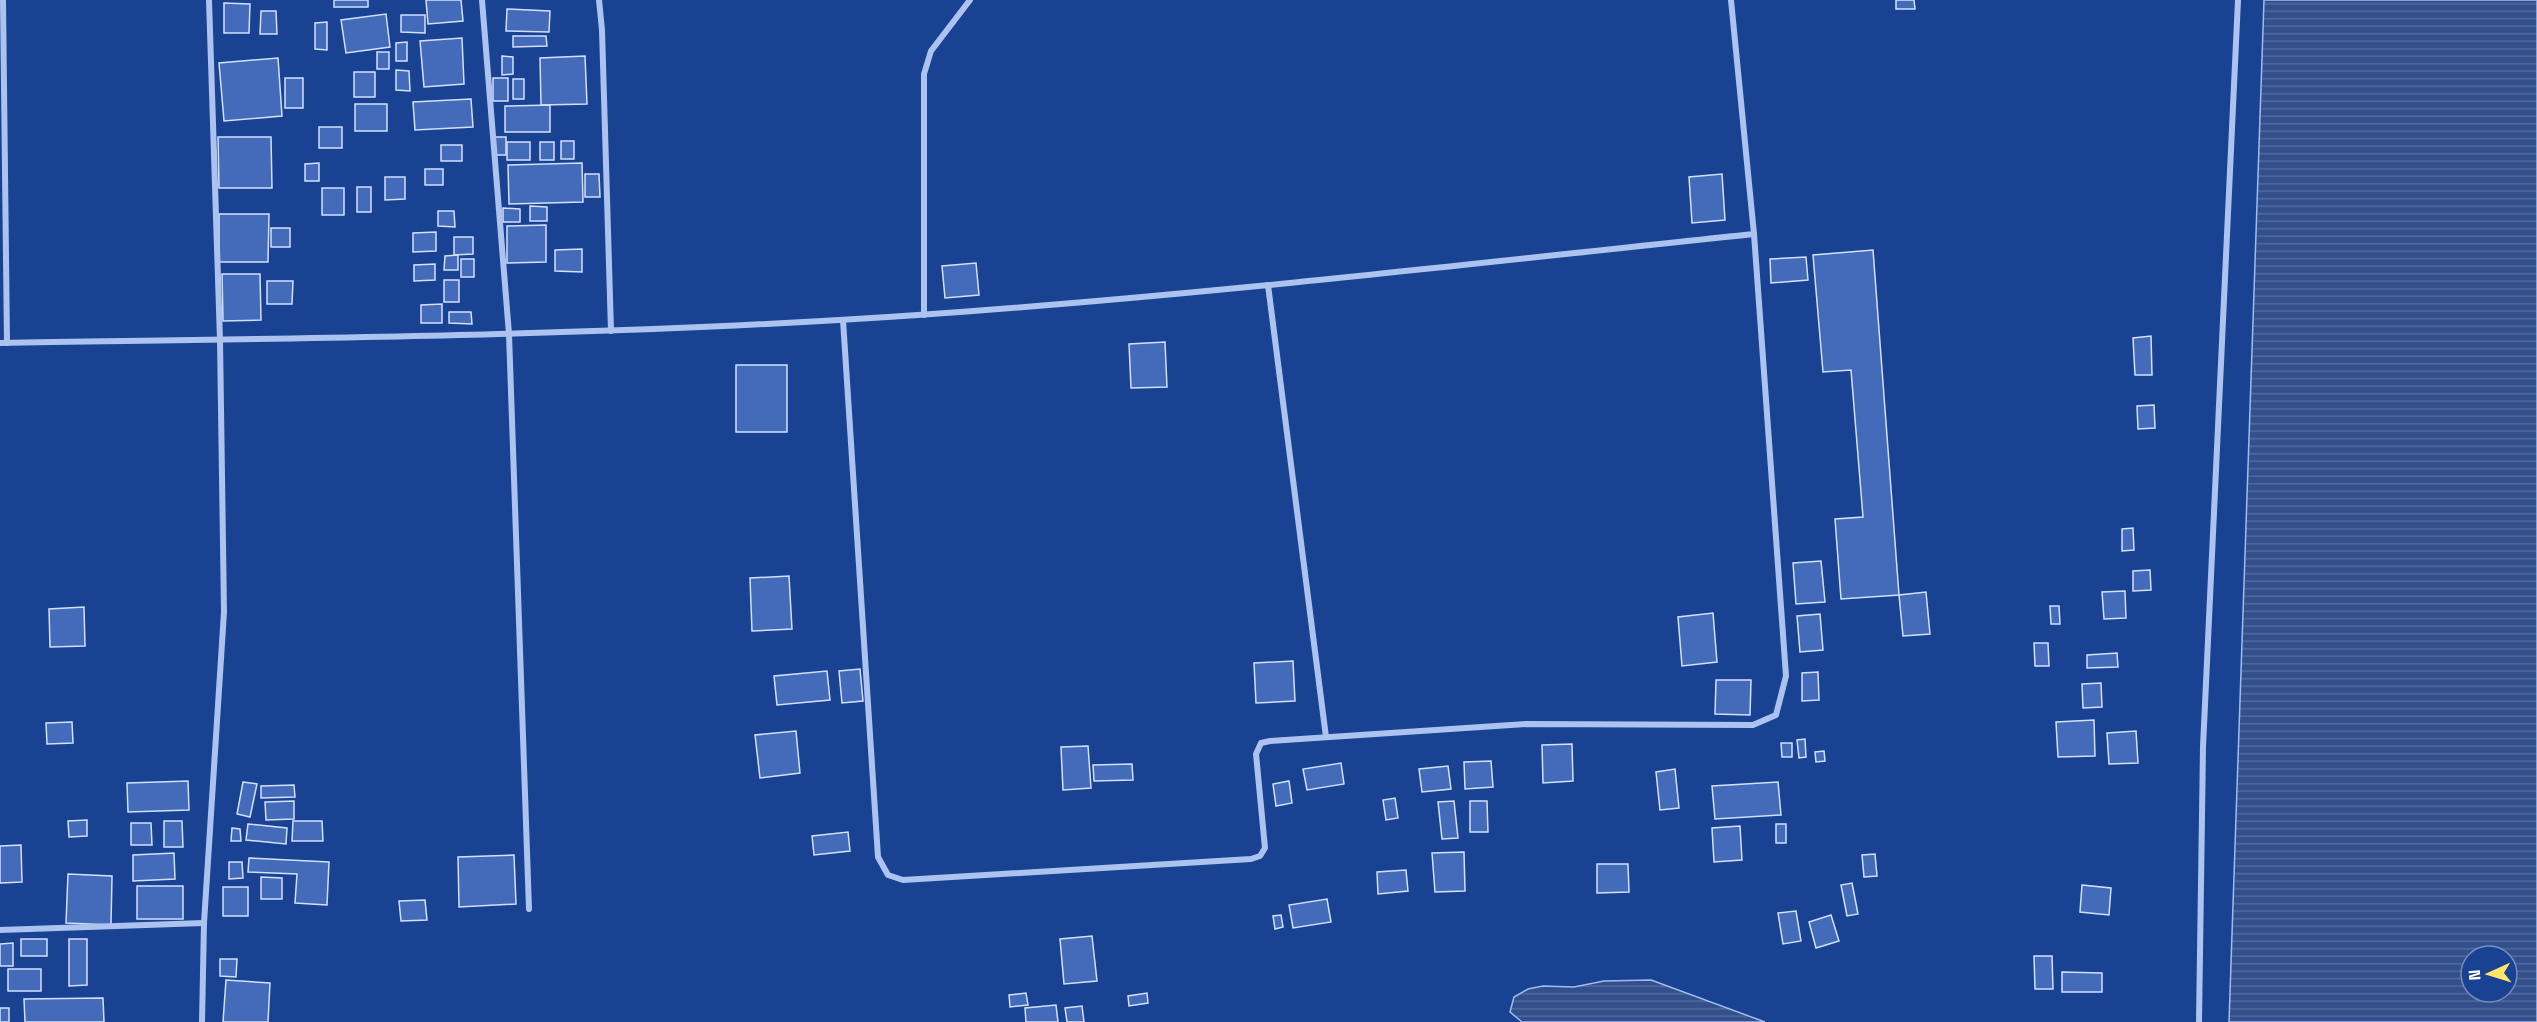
<svg xmlns="http://www.w3.org/2000/svg" width="2537" height="1022" viewBox="0 0 2537 1022" font-family="'Space Grotesk',sans-serif">
  <style>
    .water { fill: url(#water-rules); stroke: #9fbcf1; stroke-width: 1.5; fill-rule: evenodd }
    .building { fill: #436bba; stroke: #d2e0fb; stroke-width: 1.5 }
    .lines { fill: none; stroke-linecap: round; stroke-linejoin: round }
    .street { stroke: #acc3ef; stroke-width: 6 }
  </style>
  <defs>
    <pattern id="water-rules" width="6" height="5" patternUnits="userSpaceOnUse" patternTransform="scale(1.5)"><rect width="6" height="5" fill="#33508c"/><path d="M0 2.5h6" fill="none" stroke="#526a9d"/></pattern>
  </defs>
  <rect width="100%" height="100%" fill="#1a4293"/>
  <!-- water -->
  <g class="water">
    <path d="M2264,0H2537V1022H2229ZM2471,956H2507V992H2471Z"/>
    <polygon points="1651,980 1765,1022 1522,1022 1510,1012 1514,997 1528,989 1543,986 1574,987 1604,981"/>
  </g>
  <!-- building -->
  <g class="building">
    <rect x="334" y="0" width="34" height="7"/>
    <polygon points="426,0 461,0 463,21 428,24"/>
    <polygon points="1896,0 1914,0 1915,9 1896,9"/>
    <polygon points="224,3 250,4 249,33 224,33"/>
    <polygon points="507,9 550,11 549,32 506,31"/>
    <polygon points="261,11 276,11 277,34 260,34"/>
    <polygon points="386,14 390,47 346,53 341,20"/>
    <polygon points="401,15 425,15 425,33 401,32"/>
    <polygon points="327,22 327,50 315,49 315,23"/>
    <polygon points="513,36 546,36 547,46 513,47"/>
    <polygon points="462,38 464,84 424,87 420,41"/>
    <polygon points="407,42 407,61 396,61 396,43"/>
    <rect x="377" y="52" width="12" height="17"/>
    <polygon points="502,56 513,57 513,74 502,75"/>
    <polygon points="585,56 587,104 541,105 540,58"/>
    <polygon points="278,58 282,116 224,121 219,63"/>
    <polygon points="396,70 409,71 410,91 396,90"/>
    <rect x="354" y="72" width="21" height="25"/>
    <rect x="285" y="78" width="18" height="30"/>
    <rect x="493" y="78" width="15" height="23"/>
    <rect x="513" y="79" width="11" height="20"/>
    <polygon points="471,99 473,127 415,130 413,102"/>
    <rect x="355" y="104" width="32" height="27"/>
    <polygon points="550,105 550,132 505,132 505,106"/>
    <rect x="319" y="127" width="23" height="21"/>
    <polygon points="218,137 271,137 272,188 219,188"/>
    <rect x="495" y="137" width="11" height="18"/>
    <rect x="561" y="141" width="13" height="18"/>
    <rect x="507" y="142" width="23" height="18"/>
    <rect x="540" y="142" width="14" height="18"/>
    <rect x="441" y="145" width="21" height="16"/>
    <polygon points="319,163 319,181 305,181 305,164"/>
    <polygon points="582,163 583,202 509,204 508,165"/>
    <rect x="425" y="169" width="18" height="16"/>
    <polygon points="585,174 599,174 600,197 585,197"/>
    <polygon points="1722,174 1725,220 1692,223 1689,177"/>
    <polygon points="385,177 405,177 405,199 385,200"/>
    <rect x="357" y="187" width="14" height="25"/>
    <rect x="322" y="188" width="22" height="27"/>
    <polygon points="530,206 547,207 547,221 530,221"/>
    <polygon points="503,208 520,209 520,222 503,222"/>
    <polygon points="438,211 454,211 455,227 438,226"/>
    <polygon points="219,214 269,214 268,262 219,262"/>
    <polygon points="546,225 546,262 507,263 507,226"/>
    <rect x="271" y="228" width="19" height="19"/>
    <polygon points="436,232 436,251 413,252 413,233"/>
    <polygon points="454,237 473,237 473,254 454,255"/>
    <polygon points="582,249 582,272 555,271 555,250"/>
    <polygon points="1873,250 1899,595 1841,599 1835,519 1863,517 1851,370 1823,372 1813,255"/>
    <polygon points="458,255 458,270 444,270 445,256"/>
    <polygon points="1806,257 1808,280 1771,283 1770,259"/>
    <rect x="461" y="259" width="13" height="18"/>
    <polygon points="976,263 979,295 945,298 942,266"/>
    <polygon points="435,264 435,280 414,281 414,265"/>
    <polygon points="222,274 260,274 261,320 223,321"/>
    <rect x="444" y="280" width="15" height="22"/>
    <polygon points="267,281 293,281 292,304 267,304"/>
    <polygon points="442,304 442,323 421,323 421,305"/>
    <polygon points="449,312 471,312 472,324 449,323"/>
    <polygon points="2151,336 2152,375 2135,375 2133,338"/>
    <polygon points="1165,342 1167,387 1131,388 1129,344"/>
    <rect x="736" y="365" width="51" height="67"/>
    <polygon points="2154,405 2155,428 2138,429 2137,406"/>
    <polygon points="2133,528 2134,550 2122,551 2122,529"/>
    <polygon points="1821,561 1825,602 1796,604 1793,563"/>
    <polygon points="2150,570 2151,590 2133,591 2133,571"/>
    <polygon points="789,576 792,629 752,631 750,578"/>
    <polygon points="2125,591 2126,618 2104,619 2102,592"/>
    <polygon points="1926,592 1930,634 1903,636 1899,595"/>
    <polygon points="2050,606 2059,606 2060,624 2051,624"/>
    <polygon points="84,607 85,646 50,647 49,609"/>
    <polygon points="1713,613 1717,662 1682,666 1678,617"/>
    <polygon points="1820,614 1823,650 1800,652 1797,616"/>
    <polygon points="2034,643 2048,643 2049,666 2035,666"/>
    <polygon points="2117,653 2118,667 2087,668 2087,655"/>
    <polygon points="1293,661 1295,701 1256,703 1254,663"/>
    <polygon points="860,669 863,701 842,703 839,671"/>
    <polygon points="827,671 830,700 777,705 774,676"/>
    <polygon points="1818,672 1819,700 1802,701 1802,673"/>
    <polygon points="1716,680 1751,680 1750,715 1715,714"/>
    <polygon points="2101,683 2102,707 2083,708 2082,684"/>
    <polygon points="2094,720 2095,756 2058,757 2056,722"/>
    <polygon points="72,722 73,743 47,744 46,723"/>
    <polygon points="796,731 800,773 760,778 755,735"/>
    <polygon points="2136,731 2138,763 2109,764 2107,733"/>
    <polygon points="1805,739 1806,757 1799,758 1797,740"/>
    <polygon points="1781,743 1792,743 1792,757 1782,757"/>
    <polygon points="1572,744 1573,781 1543,783 1542,745"/>
    <polygon points="1088,746 1091,788 1063,790 1061,747"/>
    <polygon points="1824,751 1825,761 1816,762 1815,752"/>
    <polygon points="1491,761 1493,787 1465,789 1464,762"/>
    <polygon points="1341,763 1344,784 1307,790 1303,769"/>
    <polygon points="1132,764 1133,780 1094,781 1093,765"/>
    <polygon points="1448,766 1451,789 1422,792 1419,769"/>
    <polygon points="1675,769 1679,808 1660,810 1656,772"/>
    <polygon points="188,781 189,810 128,812 127,783"/>
    <polygon points="1289,781 1292,803 1276,806 1273,784"/>
    <polygon points="243,782 257,784 250,817 237,814"/>
    <polygon points="1778,782 1781,815 1715,819 1712,786"/>
    <polygon points="294,785 295,797 261,798 261,786"/>
    <polygon points="1395,798 1398,818 1386,820 1383,800"/>
    <polygon points="294,801 294,819 266,820 265,802"/>
    <polygon points="1454,801 1458,838 1442,839 1438,802"/>
    <polygon points="1470,801 1487,801 1488,832 1470,832"/>
    <polygon points="87,820 87,836 69,837 68,821"/>
    <polygon points="164,821 182,821 183,847 164,847"/>
    <polygon points="293,821 322,821 323,841 292,841"/>
    <polygon points="131,823 151,823 152,845 131,845"/>
    <polygon points="248,824 287,828 286,844 246,840"/>
    <rect x="1776" y="824" width="10" height="19"/>
    <polygon points="1740,826 1742,860 1714,862 1712,828"/>
    <polygon points="232,828 240,829 241,841 231,841"/>
    <polygon points="848,832 850,851 814,855 812,836"/>
    <polygon points="21,845 22,882 0,883 0,846"/>
    <polygon points="1464,852 1465,891 1435,892 1432,853"/>
    <polygon points="174,853 175,879 133,881 133,855"/>
    <polygon points="1875,854 1877,876 1864,877 1862,855"/>
    <polygon points="514,855 516,904 459,907 458,857"/>
    <polygon points="249,858 329,862 327,905 295,903 297,874 248,872"/>
    <polygon points="229,862 242,862 243,878 229,879"/>
    <polygon points="1597,864 1628,864 1629,892 1597,893"/>
    <polygon points="1406,870 1408,891 1378,894 1377,872"/>
    <polygon points="68,874 112,876 111,925 66,923"/>
    <polygon points="261,877 282,878 282,899 261,899"/>
    <polygon points="1852,883 1858,914 1847,916 1841,885"/>
    <polygon points="2082,885 2111,888 2109,915 2080,912"/>
    <rect x="137" y="886" width="46" height="33"/>
    <rect x="223" y="887" width="25" height="29"/>
    <polygon points="1327,899 1331,922 1293,928 1289,905"/>
    <polygon points="425,900 427,920 401,921 399,901"/>
    <polygon points="1796,911 1801,941 1783,944 1778,913"/>
    <polygon points="1281,915 1283,927 1275,929 1273,916"/>
    <polygon points="1831,915 1839,941 1816,948 1809,922"/>
    <polygon points="1092,936 1097,981 1064,984 1060,939"/>
    <rect x="21" y="939" width="26" height="17"/>
    <polygon points="69,939 87,939 87,985 69,986"/>
    <polygon points="13,943 13,966 0,966 0,944"/>
    <polygon points="2034,956 2052,956 2053,989 2035,989"/>
    <polygon points="220,959 237,959 236,977 220,976"/>
    <rect x="8" y="969" width="33" height="22"/>
    <polygon points="2062,972 2102,973 2102,992 2062,992"/>
    <polygon points="226,980 270,983 268,1022 223,1022"/>
    <polygon points="1026,993 1028,1005 1010,1007 1009,995"/>
    <polygon points="1147,993 1148,1003 1129,1006 1128,996"/>
    <polygon points="103,998 104,1022 25,1022 24,999"/>
    <polygon points="1056,1005 1058,1022 1026,1022 1025,1008"/>
    <polygon points="1082,1006 1084,1022 1067,1022 1065,1008"/>
    <rect x="0" y="1008" width="9" height="14"/>
  </g>
  <g class="lines">
    <!-- street -->
    <g class="street">
      <polyline points="3,0 7,343"/>
      <polyline points="482,0 509,334 529,909"/>
      <polyline points="599,0 602,30 611,331"/>
      <polyline points="1268,285 1326,737"/>
      <polyline points="924,315 924,74 931,51 970,0"/>
      <polyline points="843,320 878,857 888,875 903,880 1251,859 1260,856 1265,848 1256,754 1261,743 1270,741 1526,724 1753,725 1776,715 1786,676 1754,234"/>
      <path d="M0,343C306,338 613,336 918,315C1197,296 1476,263 1754,234L1731,0"/>
      <polyline points="0,930 204,923"/>
      <polyline points="202,1022 204,923 224,612 220,340 209,0"/>
      <polyline points="2199,1022 2203,747 2238,0"/>
    </g>
  </g>
  <!-- north arrow -->
  <g transform="translate(2489 974) rotate(266)"><circle r="28" fill="#1a4293" stroke="#768ebe" stroke-width="1.5"/>
  <path d="M0-4.5L10 22L0 15L-10 22Z" fill="#ffe46a"/>
  <text y="-9" font-size="16" font-weight="bold" text-anchor="middle" fill="#ffffff">N</text>
  </g>
</svg>
